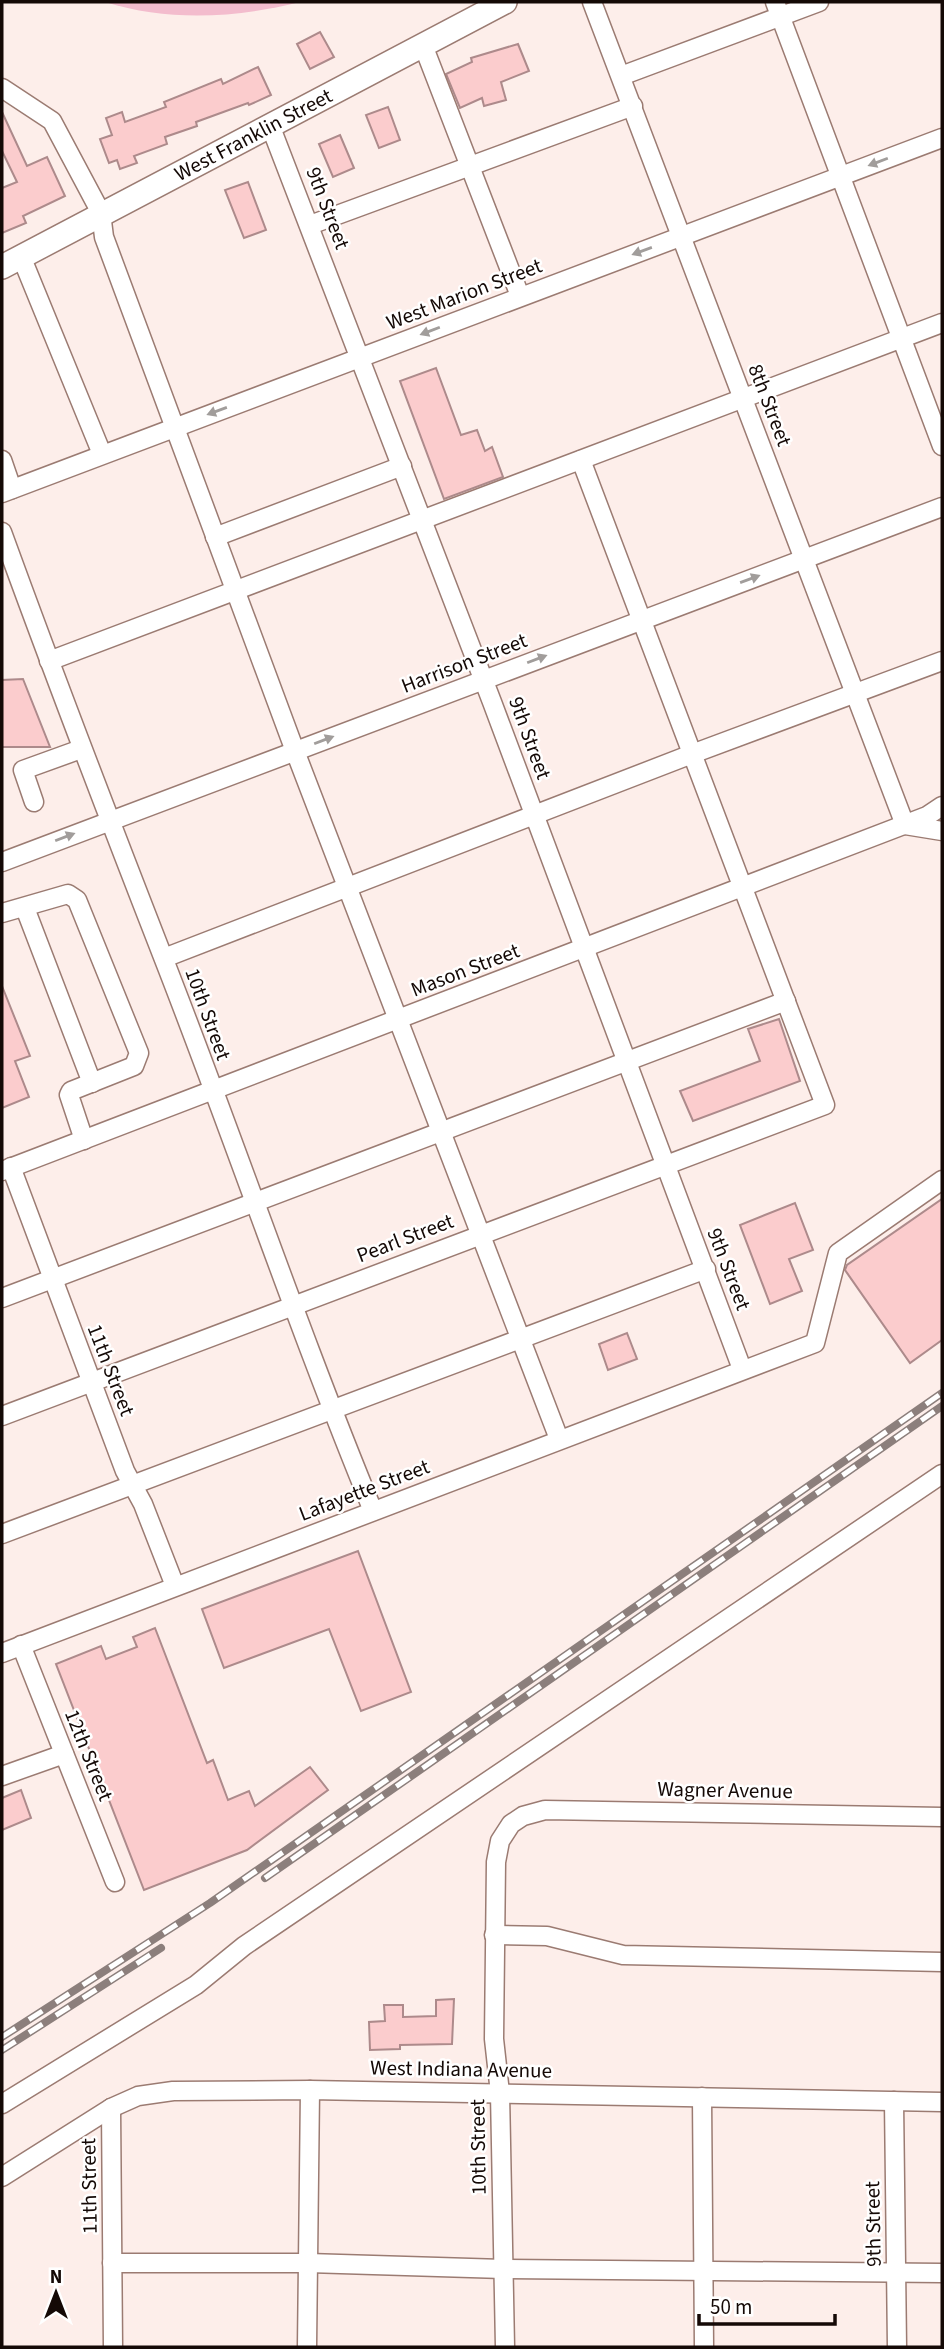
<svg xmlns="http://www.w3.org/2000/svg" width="944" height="2349" viewBox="0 0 944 2349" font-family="'Source Sans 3',sans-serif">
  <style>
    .water { fill: #f3bccd }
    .building { fill: #fbcccd; stroke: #ad8a8b; stroke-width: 2 }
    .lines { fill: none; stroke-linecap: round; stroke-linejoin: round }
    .minor-casing { stroke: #9b7b72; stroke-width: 21 }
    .major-casing { stroke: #9b7b72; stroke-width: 26 }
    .minor { stroke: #fff; stroke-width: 18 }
    .major { stroke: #fff; stroke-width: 23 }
    .rail-casing { stroke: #8c7f7c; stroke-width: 8 }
    .rail { stroke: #fff; stroke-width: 5; stroke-dasharray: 16; stroke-linecap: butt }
    .oneway { fill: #a19d9b }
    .labels { text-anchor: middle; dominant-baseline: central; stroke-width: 5; stroke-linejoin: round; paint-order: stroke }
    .street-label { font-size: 21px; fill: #140906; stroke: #fff }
  </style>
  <rect width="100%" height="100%" fill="#fdeeea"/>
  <!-- water -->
  <path class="water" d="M105,2H300C237,18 168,22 105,2Z"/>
  <!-- building -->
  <g class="building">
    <polygon points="320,32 334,57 310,69 297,44"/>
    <polygon points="518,44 529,71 501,82 506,100 484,106 482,98 460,108 446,74 472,62 471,58"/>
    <polygon points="258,67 271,95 249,105 248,103 196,122 197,126 165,137 167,144 134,156 137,163 120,169 117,160 109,163 100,139 112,135 106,118 122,112 125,122 166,107 164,102 221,79 223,84"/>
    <polygon points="388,107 400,140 379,148 366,115"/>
    <polygon points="2,112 27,166 47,157 65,196 23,216 26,223 2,233 2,188 17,182 2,151"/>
    <polygon points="340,135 354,168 333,177 319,144"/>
    <polygon points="248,182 266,230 244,238 225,190"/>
    <polygon points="436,368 461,435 477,430 485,451 492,447 503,477 444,499 400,381"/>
    <polygon points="23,679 50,747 2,747 2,680"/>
    <polygon points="2,986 30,1056 15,1061 29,1097 2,1108"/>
    <polygon points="779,1019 800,1081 693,1121 680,1091 760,1061 748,1029"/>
    <polygon points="942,1199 942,1340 910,1363 845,1270 847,1265"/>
    <polygon points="795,1203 813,1250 789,1259 802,1291 770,1304 740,1225"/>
    <polygon points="627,1333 637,1359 608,1370 599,1344"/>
    <polygon points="358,1551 411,1692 361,1711 329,1629 224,1668 202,1609"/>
    <polygon points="155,1628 207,1763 213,1760 228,1800 249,1791 255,1806 310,1767 328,1790 247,1850 144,1890 56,1664 101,1646 106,1659 137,1647 133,1637"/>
    <polygon points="21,1790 31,1818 2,1830 2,1798"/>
    <polygon points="454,1999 452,2044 400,2045 400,2049 370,2050 369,2022 385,2021 384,2005 403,2005 403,2017 436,2016 436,2000"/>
  </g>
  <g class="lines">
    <defs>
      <g id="minor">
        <polyline points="592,2 905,825 942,831"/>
        <polyline points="775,2 942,446"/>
        <polyline points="423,45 520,296"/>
        <polyline points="621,76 819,2"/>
        <polyline points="2,88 52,121 101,213 104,237 295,751 559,1439"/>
        <polyline points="270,125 492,702 742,1369"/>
        <polyline points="310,225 633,106"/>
        <polyline points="21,256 102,454"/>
        <polyline points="2,460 12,489"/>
        <polyline points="2,493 942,138"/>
        <path d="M2,532C54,675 108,816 163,957C235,1141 298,1329 373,1511"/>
        <polyline points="215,537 402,466"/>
        <polyline points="49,661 942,323"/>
        <polyline points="34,802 23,770 81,749"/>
        <polyline points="2,862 942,507"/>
        <polyline points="25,908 92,1083"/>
        <polyline points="2,913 68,894 77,900 139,1053 134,1066 71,1091 69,1095 84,1140"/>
        <polyline points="164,958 692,754 942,661"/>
        <polyline points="11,1167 125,1471 143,1504 175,1586"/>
        <polyline points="2,1171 927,816 942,806"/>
        <polyline points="2,1298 786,1001"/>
        <polyline points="2,1416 825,1105 581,460"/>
        <polyline points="2,1534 706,1269"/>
        <polyline points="21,1645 115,1882"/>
        <polyline points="2,1653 815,1343 838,1253 942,1180"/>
        <polyline points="2,1776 64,1754"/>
        <polyline points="494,1935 547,1936 623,1955 942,1962"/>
        <polyline points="702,2097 704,2347"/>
        <polyline points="894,2101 897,2347"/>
        <polyline points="2,2104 196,1985 244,1946 942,1474"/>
        <polyline points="111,2108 113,2347"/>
        <polyline points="2,2177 111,2108 138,2096 173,2091 310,2090 942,2102"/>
        <polyline points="112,2263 308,2263 503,2269 942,2273"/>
        <polyline points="307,2347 310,2090"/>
        <polyline points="505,2347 500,2093 494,2039 496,1862 500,1841 511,1824 523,1816 545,1810 942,1817"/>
      </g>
      <g id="major">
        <path id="s1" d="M2,267L505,2"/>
      </g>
    </defs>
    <!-- minor casing -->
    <use href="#minor" class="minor-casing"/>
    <!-- major casing -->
    <use href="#major" class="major-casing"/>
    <!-- minor -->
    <use href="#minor" class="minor"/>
    <!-- major -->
    <use href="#major" class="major"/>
    <defs>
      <g id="rail">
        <polyline points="265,1878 942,1406"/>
        <polyline points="2,2037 210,1903 942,1393"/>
        <polyline points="2,2050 161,1948"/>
      </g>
    </defs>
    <!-- rail casing -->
    <use href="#rail" class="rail-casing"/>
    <!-- rail -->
    <use href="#rail" class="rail"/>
  </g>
  <!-- one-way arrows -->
  <defs><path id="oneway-solid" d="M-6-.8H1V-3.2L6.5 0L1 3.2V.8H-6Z" transform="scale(1.75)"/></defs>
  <g class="oneway">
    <use href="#oneway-solid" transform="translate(878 162) rotate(159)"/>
    <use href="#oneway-solid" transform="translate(642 251) rotate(160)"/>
    <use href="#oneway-solid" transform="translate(430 331) rotate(159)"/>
    <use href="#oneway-solid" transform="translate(217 411) rotate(160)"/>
    <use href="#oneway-solid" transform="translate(750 579) rotate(-20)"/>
    <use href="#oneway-solid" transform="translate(537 659) rotate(-21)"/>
    <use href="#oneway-solid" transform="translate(324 740) rotate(-21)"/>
    <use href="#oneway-solid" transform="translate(65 837) rotate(-21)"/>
  </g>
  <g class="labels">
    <!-- street labels -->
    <g class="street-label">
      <text stroke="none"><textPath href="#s1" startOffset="284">West Franklin Street</textPath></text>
      <text transform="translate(328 208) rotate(69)">9th Street</text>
      <text transform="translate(464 294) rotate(-21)">West Marion Street</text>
      <text transform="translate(770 405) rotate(69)">8th Street</text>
      <text transform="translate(464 663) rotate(-21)">Harrison Street</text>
      <text transform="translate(530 738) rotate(70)">9th Street</text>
      <text transform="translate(465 970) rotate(-21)">Mason Street</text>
      <text transform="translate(208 1014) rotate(70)">10th Street</text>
      <text transform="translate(405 1238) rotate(-21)">Pearl Street</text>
      <text transform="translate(729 1269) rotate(69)">9th Street</text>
      <text transform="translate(111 1370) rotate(69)">11th Street</text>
      <text transform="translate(364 1490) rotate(-21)">Lafayette Street</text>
      <text transform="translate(89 1755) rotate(68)">12th Street</text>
      <text transform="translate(725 1790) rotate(1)">Wagner Avenue</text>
      <text transform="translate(461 2069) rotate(1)">West Indiana Avenue</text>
      <text transform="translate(478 2147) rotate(-91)">10th Street</text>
      <text transform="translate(89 2186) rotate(-91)">11th Street</text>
      <text transform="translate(873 2224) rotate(-91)">9th Street</text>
    </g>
  </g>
  <!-- border -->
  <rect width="944" height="2349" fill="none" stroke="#140906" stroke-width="7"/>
  <!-- north arrow -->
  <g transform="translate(56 2293)" stroke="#ffffff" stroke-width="5" paint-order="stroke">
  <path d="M0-5L12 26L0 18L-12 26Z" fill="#140906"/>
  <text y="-10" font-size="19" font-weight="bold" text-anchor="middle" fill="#140906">N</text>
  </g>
  <!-- scale -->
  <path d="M699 2314v10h136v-10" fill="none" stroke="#140906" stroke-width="3.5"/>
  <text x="710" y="2314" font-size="21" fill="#140906" stroke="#ffffff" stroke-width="5" paint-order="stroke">50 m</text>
</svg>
